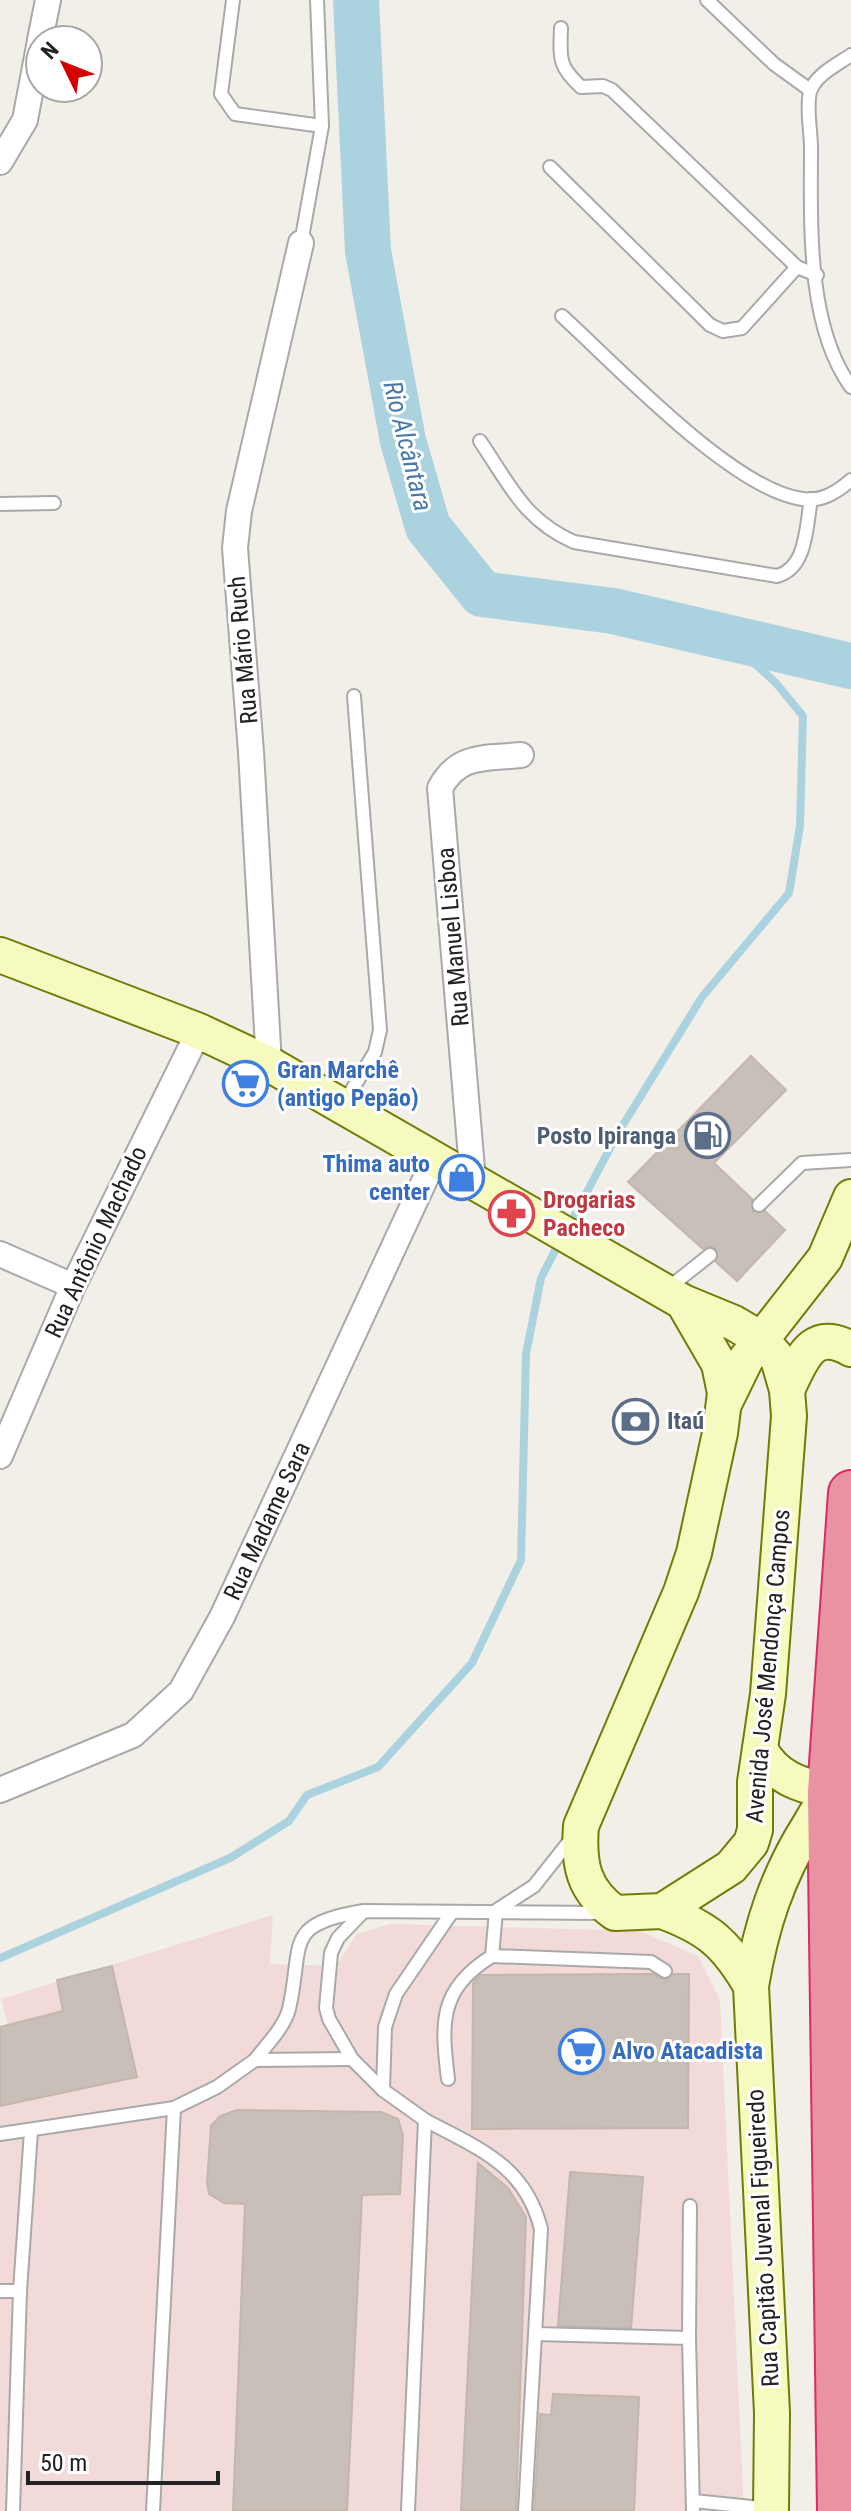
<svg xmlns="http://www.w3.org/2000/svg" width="851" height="2511" viewBox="0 0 851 2511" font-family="'Roboto Condensed',sans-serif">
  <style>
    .commercial { fill: #f2dad9 }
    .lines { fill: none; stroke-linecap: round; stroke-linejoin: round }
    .stream { stroke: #aad3df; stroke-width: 8 }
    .river { stroke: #aad3df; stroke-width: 46 }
    .building { fill: #c7bfb8; stroke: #c4b6ab; stroke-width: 2 }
    .lane-casing { stroke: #a9a9a9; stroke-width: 16 }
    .street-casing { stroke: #a9a9a9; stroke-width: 28 }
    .secondary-casing { stroke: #707d05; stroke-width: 38 }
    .highway-casing { stroke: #dc2a67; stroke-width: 48 }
    .lane { stroke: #fff; stroke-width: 12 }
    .street { stroke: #fff; stroke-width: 24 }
    .secondary { stroke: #f7fabf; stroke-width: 34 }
    .highway { stroke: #e892a2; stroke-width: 44 }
    .labels { text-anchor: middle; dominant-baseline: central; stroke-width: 6; stroke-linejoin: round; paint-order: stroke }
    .street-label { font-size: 24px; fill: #222; stroke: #fff }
    .shop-label { font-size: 24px; font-weight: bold; fill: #366cbe; stroke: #fff; text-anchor: start }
    .service-label { font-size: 24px; font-weight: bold; fill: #4e5e75; stroke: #fff; text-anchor: end }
    .health-label { font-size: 24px; font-weight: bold; fill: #be3a42; stroke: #fff; text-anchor: start }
    .water-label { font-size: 26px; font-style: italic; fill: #4a7aab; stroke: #fff }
  </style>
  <rect width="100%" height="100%" fill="#f2efe9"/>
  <!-- commercial -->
  <polygon class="commercial" points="273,1915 270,1964 336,1966 357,1934 390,1924 640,1931 698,1956 720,2000 744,2511 0,2511 0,2027 8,2024 1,1999"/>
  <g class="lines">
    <!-- stream -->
    <g class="stream">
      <polyline points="569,1226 618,1133 702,997 789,893 800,826 803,716 776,683 729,640"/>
      <polyline points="0,1958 230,1858 289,1821 307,1795 378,1767 472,1663 521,1560 526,1354 541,1278 560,1241"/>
    </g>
    <!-- river -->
    <polyline class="river" points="356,0 368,251 403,441 428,527 482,594 613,611 851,666"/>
  </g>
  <!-- building -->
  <g class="building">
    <polygon points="751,1056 786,1090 714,1163 752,1199 753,1212 765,1211 785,1230 737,1281 716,1262 716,1249 709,1246 703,1249 628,1182"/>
    <polygon points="112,1966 137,2077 0,2106 0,2027 63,2011 57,1980"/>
    <polygon points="653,1974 665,1980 673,1974 689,1974 688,2128 472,2129 473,1983 480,1975"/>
    <polygon points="237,2110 381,2112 398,2119 403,2135 400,2194 362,2195 347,2511 233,2511 245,2204 224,2203 209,2194 207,2183 211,2126 220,2116"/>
    <polygon points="478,2163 508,2188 526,2217 516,2511 461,2511"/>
    <polygon points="570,2172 643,2177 631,2328 558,2326"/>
    <polygon points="553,2394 639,2397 634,2511 534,2511 540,2414 551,2415"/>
  </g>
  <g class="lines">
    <defs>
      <g id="lane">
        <polyline points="233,0 221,94 235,114 322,126"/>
        <polyline points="707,0 774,64 810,90"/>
        <path d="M561,28C560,58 558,66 581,87L603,86L612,90L797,267L817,275"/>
        <path d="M851,55C838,64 815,75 810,92C806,108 811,131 811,148C811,222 806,325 851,387"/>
        <polyline points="550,167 710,325 723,331 742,328 797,267"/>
        <polyline points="301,243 322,126 317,0"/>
        <path d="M562,316C616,365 733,490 802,499C822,502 837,492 851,480"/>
        <path d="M480,441C510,485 524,520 574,542L777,576C807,568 806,527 811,499"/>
        <polyline points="0,504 54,503"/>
        <polyline points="344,1103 375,1052 380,1030 354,696"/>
        <polyline points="759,1205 802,1163 851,1160"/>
        <polyline points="667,1289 710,1255"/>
        <polyline points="497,1910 534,1886 572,1838"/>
        <polyline points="364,1911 338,1938 331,1953 326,2008 329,2019 352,2059 383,2090 425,2120 408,2511"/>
        <polyline points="492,1956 651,1962 665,1971"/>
        <path d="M255,2060C266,2045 284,2028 289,2009C304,1944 282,1924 364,1911L603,1913"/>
        <path d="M448,2079C441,2022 439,1989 492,1956L496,1911"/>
        <polyline points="383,2090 385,2027 396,1994 452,1912"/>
        <path d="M425,2120C479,2149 525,2165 541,2229L525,2511"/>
        <polyline points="0,2134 174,2108 217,2087 255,2060 352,2059"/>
        <polyline points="0,2291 20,2291"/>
        <polyline points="535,2334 689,2338 693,2511"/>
        <polyline points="689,2338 690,2206"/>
        <polyline points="694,2501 770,2509"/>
        <polyline points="13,2511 20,2291 31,2131"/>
        <polyline points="153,2511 174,2108"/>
      </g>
      <g id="street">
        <polyline points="40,40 48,0"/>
        <polyline points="0,162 25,120 40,41"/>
        <polyline points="269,1064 251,752 235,548 239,511 301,243"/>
        <path d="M473,1181L440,788C459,753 485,759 521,755"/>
        <polyline points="0,1254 73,1286"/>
        <polyline points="0,1456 73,1286 199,1031"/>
        <polyline points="0,1790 133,1735 181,1691 222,1617 435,1158"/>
      </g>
      <g id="secondary">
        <path d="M0,955L199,1031L269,1064L683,1302L734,1323L761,1339L778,1359L787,1390L789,1416L768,1694L755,1782V1830L751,1843L731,1867L662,1911L615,1913C583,1890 578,1864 581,1826L681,1592L694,1553L720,1433L725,1393L719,1364L683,1302"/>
        <path d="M787,1390C802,1359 811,1327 851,1349"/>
        <polyline points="725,1402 746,1359 825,1258 851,1197"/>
        <path d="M760,1749C775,1778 800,1785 830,1792"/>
        <path d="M662,1911C708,1928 726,1943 751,1986"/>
        <path d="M771,2511L772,2413L751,1986C761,1926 777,1876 810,1824C817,1813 824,1797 835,1789"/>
      </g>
      <polyline id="highway" points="840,2511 830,1792 851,1493"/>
    </defs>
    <!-- lane casing -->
    <use href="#lane" class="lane-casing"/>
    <!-- street casing -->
    <use href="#street" class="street-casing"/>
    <!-- secondary casing -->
    <use href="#secondary" class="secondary-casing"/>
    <!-- highway casing -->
    <use href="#highway" class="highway-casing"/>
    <!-- lane -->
    <use href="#lane" class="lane"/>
    <!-- street -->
    <use href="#street" class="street"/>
    <!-- secondary -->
    <use href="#secondary" class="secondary"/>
    <!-- highway -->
    <use href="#highway" class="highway"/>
  </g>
  <!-- icons -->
  <defs>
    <symbol id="supermarket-ring" viewBox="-11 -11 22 22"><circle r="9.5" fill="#fff" stroke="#3f7fe0" stroke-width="1.5"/><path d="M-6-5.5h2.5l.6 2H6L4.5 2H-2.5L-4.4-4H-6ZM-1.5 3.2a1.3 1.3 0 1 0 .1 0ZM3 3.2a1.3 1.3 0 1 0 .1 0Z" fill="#3f7fe0"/></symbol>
    <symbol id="fuel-ring" viewBox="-11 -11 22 22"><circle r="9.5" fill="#fff" stroke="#5c6f8a" stroke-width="1.5"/><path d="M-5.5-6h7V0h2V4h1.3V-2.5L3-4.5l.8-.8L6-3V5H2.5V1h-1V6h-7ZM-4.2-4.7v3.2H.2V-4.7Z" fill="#5c6f8a"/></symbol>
    <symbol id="shop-ring" viewBox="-11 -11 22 22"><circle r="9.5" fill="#fff" stroke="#3f7fe0" stroke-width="1.5"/><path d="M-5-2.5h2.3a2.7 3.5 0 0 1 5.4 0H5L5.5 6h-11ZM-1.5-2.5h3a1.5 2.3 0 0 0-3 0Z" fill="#3f7fe0"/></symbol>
    <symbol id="pharmacy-ring" viewBox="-11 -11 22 22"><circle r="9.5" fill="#fff" stroke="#e0444e" stroke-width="1.5"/><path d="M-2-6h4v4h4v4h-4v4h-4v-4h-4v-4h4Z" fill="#e0444e"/></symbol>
    <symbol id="bank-ring" viewBox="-11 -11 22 22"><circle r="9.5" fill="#fff" stroke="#5c6f8a" stroke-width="1.5"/><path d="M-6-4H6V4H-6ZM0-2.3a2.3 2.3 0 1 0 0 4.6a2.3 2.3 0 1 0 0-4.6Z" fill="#5c6f8a"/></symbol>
  </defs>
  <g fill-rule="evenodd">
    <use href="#supermarket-ring" x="220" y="1058" width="51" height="51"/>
    <use href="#fuel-ring" x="682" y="1110" width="51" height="51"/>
    <use href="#shop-ring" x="436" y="1152" width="51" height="51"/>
    <use href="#pharmacy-ring" x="486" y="1188" width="51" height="51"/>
    <use href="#bank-ring" x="610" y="1396" width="51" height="51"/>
    <use href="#supermarket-ring" x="556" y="2026" width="51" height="51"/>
  </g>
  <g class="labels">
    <!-- street labels -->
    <g class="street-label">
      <text transform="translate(243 650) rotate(-95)">Rua Mário Ruch</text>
      <text transform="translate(453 937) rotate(-95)">Rua Manuel Lisboa</text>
      <text transform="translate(96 1242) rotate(-65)">Rua Antônio Machado</text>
      <text transform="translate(267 1521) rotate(-65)">Rua Madame Sara</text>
      <text transform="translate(768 1666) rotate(-85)">Avenida José Mendonça Campos</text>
      <text transform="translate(763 2238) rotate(-93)">Rua Capitão Juvenal Figueiredo</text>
    </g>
    <!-- shop labels -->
    <g class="shop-label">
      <text x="277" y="1070">Gran Marchê<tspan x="277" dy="28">(antigo Pepão)</tspan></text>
      <text x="430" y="1164" text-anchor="end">Thima auto<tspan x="430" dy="28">center</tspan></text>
      <text x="612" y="2051">Alvo Atacadista</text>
    </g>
    <!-- service labels -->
    <g class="service-label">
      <text x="676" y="1136">Posto Ipiranga</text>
      <text x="667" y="1421" text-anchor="start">Itaú</text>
    </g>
    <!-- health labels -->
    <g class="health-label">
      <text x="543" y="1200">Drogarias<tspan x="543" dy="28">Pacheco</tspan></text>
    </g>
    <!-- water labels -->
    <g class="water-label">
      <text transform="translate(408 446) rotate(76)">Rio Alcântara</text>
    </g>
  </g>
  <!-- north arrow -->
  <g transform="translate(64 64) rotate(313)"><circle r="38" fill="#ffffff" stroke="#a7a7a7" stroke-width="2"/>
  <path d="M0-6L14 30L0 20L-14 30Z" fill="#d40000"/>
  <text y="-12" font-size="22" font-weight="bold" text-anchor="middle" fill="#222222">N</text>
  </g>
  <!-- scale -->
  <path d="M28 2471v12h190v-12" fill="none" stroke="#222222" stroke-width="4"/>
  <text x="40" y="2471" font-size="24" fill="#222222" stroke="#ffffff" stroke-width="6" paint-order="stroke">50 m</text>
</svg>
